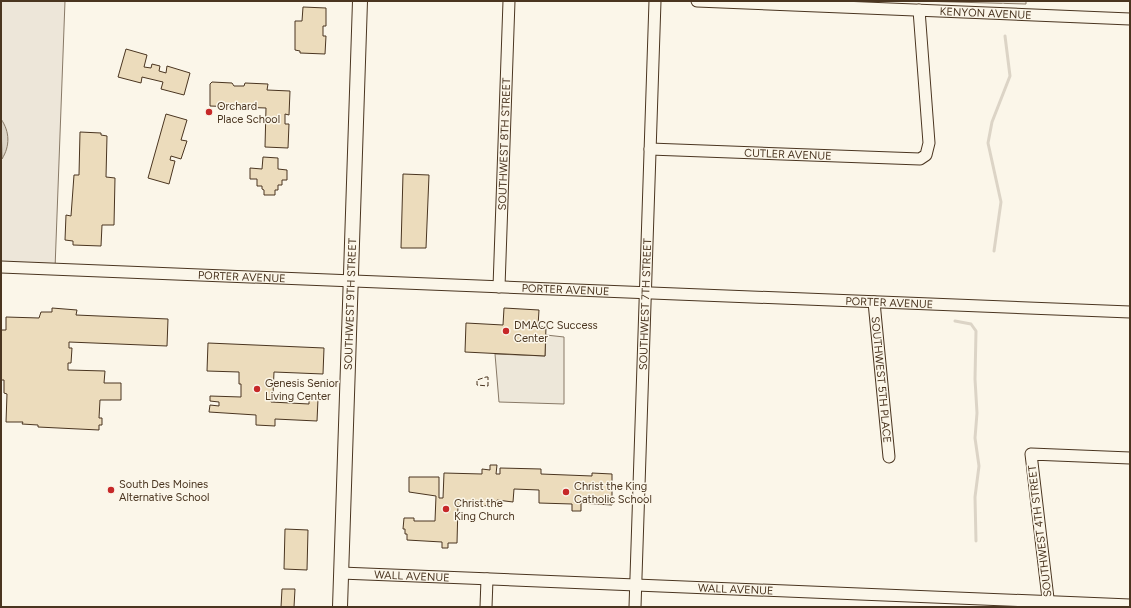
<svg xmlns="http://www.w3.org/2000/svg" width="1131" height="608" viewBox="0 0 1131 608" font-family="Figtree,sans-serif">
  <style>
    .green { fill: #ede6d9; stroke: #887966 }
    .parking { fill: #ede7d9; stroke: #887966 }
    .water { fill: #dcd4c6; stroke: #887966 }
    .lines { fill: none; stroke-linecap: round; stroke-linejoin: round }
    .stream { stroke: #dcd4c6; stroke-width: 3 }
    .building { fill: #ecdcbc; stroke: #4a3520 }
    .minor-casing { stroke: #4a3520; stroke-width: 13 }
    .major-casing { stroke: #4a3520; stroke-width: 16 }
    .minor { stroke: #fbf6e9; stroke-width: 11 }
    .major { stroke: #fbf6e9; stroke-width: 14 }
    .fence { stroke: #4a3520; stroke-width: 1; stroke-dasharray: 5 2; stroke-linecap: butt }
    .poi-dot { fill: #c62828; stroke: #fbf6e9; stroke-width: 1.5 }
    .labels { text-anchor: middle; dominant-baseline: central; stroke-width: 3; stroke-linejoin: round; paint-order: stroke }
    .street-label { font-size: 11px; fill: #4a3520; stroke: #fbf6e9 }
    .poi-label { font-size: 11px; fill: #4a3520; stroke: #fbf6e9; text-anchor: start }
  </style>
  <rect width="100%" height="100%" fill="#fbf6e9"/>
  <!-- green -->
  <g class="green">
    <polygon points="1,1 65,1 55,269 1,267"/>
    <polygon points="917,1 1026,1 1026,4"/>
  </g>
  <!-- parking -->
  <polygon class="parking" points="546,335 564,337 564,404 499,402 495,354 545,356"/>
  <!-- water -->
  <path class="water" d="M1,119C10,132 10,146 2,159Z"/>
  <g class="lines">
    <!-- stream -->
    <g class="stream">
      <polyline points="1003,2 1003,1"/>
      <polyline points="994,251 1001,202 988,143 992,122 1010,76 1005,36"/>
      <polyline points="955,321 971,324 976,331 975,379 977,413 975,438 979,466 975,497 976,541"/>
    </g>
  </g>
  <!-- building -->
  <g class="building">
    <polygon points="303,7 326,8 326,26 323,26 323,36 326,36 325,54 300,53 300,51 295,50 295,21 302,21"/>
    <polygon points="126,49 147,55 144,67 151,68 152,64 160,66 159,71 166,73 167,66 190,73 184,95 161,89 163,82 142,77 141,83 118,77"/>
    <polygon points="212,82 232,83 234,86 244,86 245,83 268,84 267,90 290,91 289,115 285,114 285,124 289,124 288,148 265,147 266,108 210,106 210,84"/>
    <polygon points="166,114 187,120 181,140 187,141 181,159 171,156 170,160 175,161 169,184 148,178"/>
    <polygon points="80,132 101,133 101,135 107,136 106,177 115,178 114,225 102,225 101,246 73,245 73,241 65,240 66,215 71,216 74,175 79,175"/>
    <polygon points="263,157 278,158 278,169 287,170 287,180 282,180 282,185 278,185 278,190 275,190 275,195 264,195 264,190 262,189 262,186 257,186 257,179 250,179 250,168 262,169"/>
    <polygon points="403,174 429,175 426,248 401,248"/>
    <polygon points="52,308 77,310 76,315 168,319 167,346 69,342 69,348 72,348 71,363 68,363 68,370 105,371 104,383 121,383 121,400 100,400 99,418 102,418 102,425 99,425 99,430 38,427 38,425 22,424 23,422 6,422 7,394 4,393 4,380 1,380 1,330 6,330 6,317 39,318 41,312 52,312"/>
    <polygon points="504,308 539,310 538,326 546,327 545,356 465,352 466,323 503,325"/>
    <polygon points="208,343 324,348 323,374 274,372 273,394 271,394 271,402 309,404 309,399 318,399 317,421 275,419 275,426 256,425 256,415 209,412 210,405 219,406 219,402 210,401 210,396 241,397 241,384 239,384 239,372 207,371"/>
    <polygon points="490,465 497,465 496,474 500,474 500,468 541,469 541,474 592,476 592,473 612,474 612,505 581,503 581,511 572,511 572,504 539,503 539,490 514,489 513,502 497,500 497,506 458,505 457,543 448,543 448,548 442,548 442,542 407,540 407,534 405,534 405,529 403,529 404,518 414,518 414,521 435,521 436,496 409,492 409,477 439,477 439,498 443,498 444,473 482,474 482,469 490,470"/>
    <polygon points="285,529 308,530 307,570 284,569"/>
    <polygon points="282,589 295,589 294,607 281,607"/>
  </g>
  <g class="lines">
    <defs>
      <g id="minor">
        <path id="s1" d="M697,1L1130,19"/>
        <path id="s2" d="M650,149L920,159L926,155L929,143L919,10"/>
        <path id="s3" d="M1,267L1130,312"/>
        <path id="s4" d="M499,287L509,1"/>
        <path id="s5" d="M874,302L889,457"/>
        <path id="s6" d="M341,573L1130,605"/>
        <polyline points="486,607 487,579"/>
        <path id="s7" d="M635,607L655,1"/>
        <polyline points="1049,607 1031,454 1130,458"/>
      </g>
      <g id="major">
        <path id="s8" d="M340,607L360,1"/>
      </g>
    </defs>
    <!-- minor casing -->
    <use href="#minor" class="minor-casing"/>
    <!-- major casing -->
    <use href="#major" class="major-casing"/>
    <!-- minor -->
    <use href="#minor" class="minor"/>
    <!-- major -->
    <use href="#major" class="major"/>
    <!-- fence -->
    <polygon class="fence" points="486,377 488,377 488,386 477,385 477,380"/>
  </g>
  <!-- markers -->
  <g class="poi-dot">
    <circle cx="209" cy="112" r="4"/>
    <circle cx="506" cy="331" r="4"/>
    <circle cx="257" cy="389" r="4"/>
    <circle cx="111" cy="490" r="4"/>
    <circle cx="566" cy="492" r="4"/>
    <circle cx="446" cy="509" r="4"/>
  </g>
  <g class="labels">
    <!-- street labels -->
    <g class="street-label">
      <text stroke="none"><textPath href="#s1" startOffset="289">KENYON AVENUE</textPath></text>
      <text stroke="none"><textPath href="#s4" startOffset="143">SOUTHWEST 8TH STREET</textPath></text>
      <text stroke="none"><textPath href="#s2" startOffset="138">CUTLER AVENUE</textPath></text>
      <text stroke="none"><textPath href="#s3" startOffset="241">PORTER AVENUE</textPath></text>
      <text stroke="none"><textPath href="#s3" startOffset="565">PORTER AVENUE</textPath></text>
      <text stroke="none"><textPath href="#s3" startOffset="889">PORTER AVENUE</textPath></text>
      <text stroke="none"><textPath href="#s8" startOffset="303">SOUTHWEST 9TH STREET</textPath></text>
      <text stroke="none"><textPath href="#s7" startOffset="303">SOUTHWEST 7TH STREET</textPath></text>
      <text stroke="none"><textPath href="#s5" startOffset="78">SOUTHWEST 5TH PLACE</textPath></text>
      <text transform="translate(1040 531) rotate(-97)">SOUTHWEST 4TH STREET</text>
      <text stroke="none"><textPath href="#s6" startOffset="71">WALL AVENUE</textPath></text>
      <text stroke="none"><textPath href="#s6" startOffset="395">WALL AVENUE</textPath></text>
    </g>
    <!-- poi labels -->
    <g class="poi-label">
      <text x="217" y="106">Orchard<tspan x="217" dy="13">Place School</tspan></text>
      <text x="514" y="325">DMACC Success<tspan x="514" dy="13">Center</tspan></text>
      <text x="265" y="383">Genesis Senior<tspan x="265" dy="13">Living Center</tspan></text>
      <text x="119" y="484">South Des Moines<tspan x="119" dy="13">Alternative School</tspan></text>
      <text x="574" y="486">Christ the King<tspan x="574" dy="13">Catholic School</tspan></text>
      <text x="454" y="503">Christ the<tspan x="454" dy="13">King Church</tspan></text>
    </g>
  </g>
  <!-- border -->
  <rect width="1131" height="608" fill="none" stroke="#4a3520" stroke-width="4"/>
</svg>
